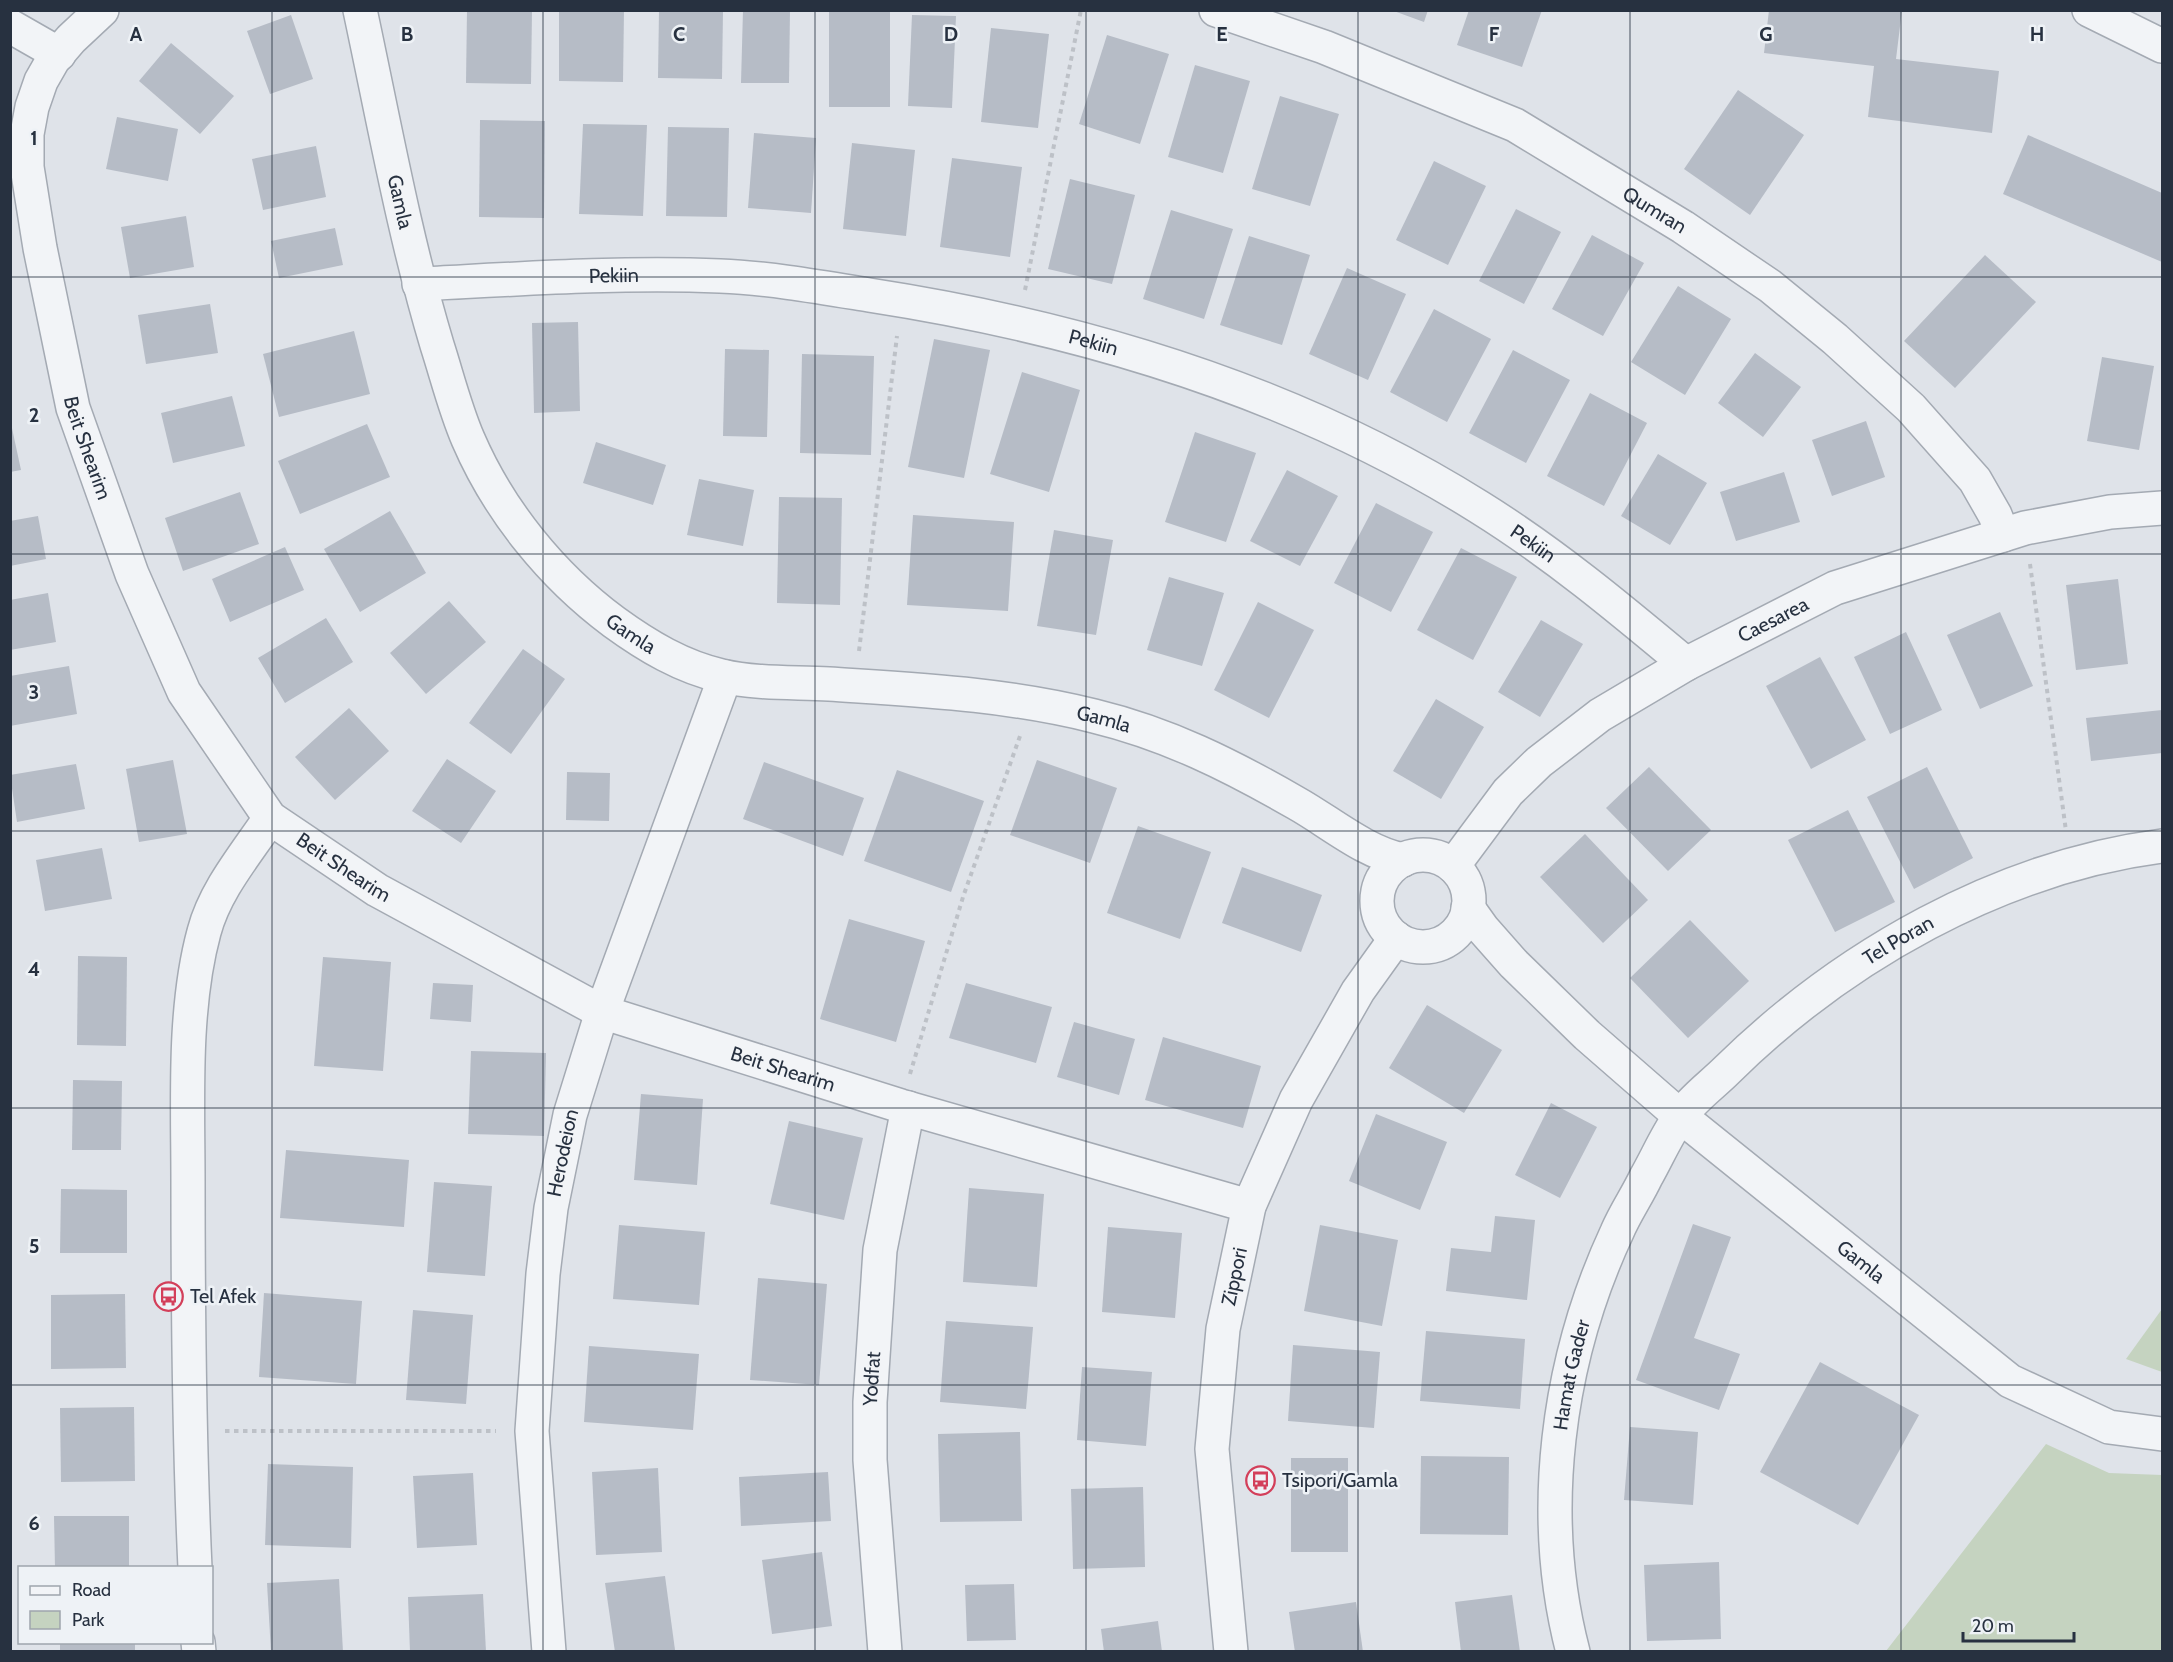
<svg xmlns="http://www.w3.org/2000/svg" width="2173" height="1662" viewBox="0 0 2173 1662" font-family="Cabin,sans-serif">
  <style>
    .green { fill: #c5d3c0 }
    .building { fill: #b6bcc6 }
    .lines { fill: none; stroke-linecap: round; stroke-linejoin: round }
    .minor-casing { stroke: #a4aab3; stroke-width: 36 }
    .path { stroke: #bdc1c7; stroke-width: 4; stroke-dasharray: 4.5 4.5; stroke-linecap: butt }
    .minor { stroke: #f2f4f7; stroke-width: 33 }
    .grid { fill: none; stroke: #273140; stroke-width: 1.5; stroke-opacity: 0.55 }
    .labels { text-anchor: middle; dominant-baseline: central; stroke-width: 5; stroke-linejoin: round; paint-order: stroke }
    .street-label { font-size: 20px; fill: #273140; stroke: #eef2f6 }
    .poi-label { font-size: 20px; fill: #273140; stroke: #eef2f6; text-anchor: start }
    .grid-label { font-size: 20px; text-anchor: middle; font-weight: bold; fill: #273140; stroke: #eef2f6; stroke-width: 5; stroke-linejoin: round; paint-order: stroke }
  </style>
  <rect width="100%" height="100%" fill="#dfe3e9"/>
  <!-- green -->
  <g class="green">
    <polygon points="2162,1309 2162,1372 2126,1359"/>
    <polygon points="2046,1444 2109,1473 2162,1475 2162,1651 1886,1651"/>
  </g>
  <!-- building -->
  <g class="building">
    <polygon points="467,10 532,10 531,84 466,83"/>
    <polygon points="559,10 624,10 623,82 559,81"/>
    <polygon points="659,10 723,10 722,79 658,78"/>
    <polygon points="743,10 790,10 789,83 741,83"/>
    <rect x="829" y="10" width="61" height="97"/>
    <polygon points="1391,10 1428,10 1424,22"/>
    <polygon points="1469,10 1542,10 1522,67 1457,45"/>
    <polygon points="1769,10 1902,10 1896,59 1999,71 1992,133 1868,117 1874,66 1764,53"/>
    <polygon points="291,15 313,79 270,94 247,31"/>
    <polygon points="912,15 956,16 952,108 908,106"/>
    <polygon points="991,28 1049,34 1038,128 981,122"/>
    <polygon points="1107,35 1169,54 1140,144 1079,124"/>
    <polygon points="171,43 234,96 200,134 139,81"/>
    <polygon points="1195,65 1250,81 1223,173 1168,157"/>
    <polygon points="1738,90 1804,135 1750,215 1684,169"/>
    <polygon points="1280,96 1339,114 1310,206 1252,189"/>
    <polygon points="117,117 178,129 168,181 106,169"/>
    <polygon points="480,120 545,121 544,218 479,217"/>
    <polygon points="583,124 647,125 643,216 579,214"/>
    <polygon points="668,127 729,128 727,217 666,216"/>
    <polygon points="754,133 816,138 811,213 748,208"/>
    <polygon points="2028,135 2162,193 2162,262 2003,194"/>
    <polygon points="852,143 915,150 906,236 843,229"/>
    <polygon points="316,146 326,197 263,210 252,159"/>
    <polygon points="952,158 1022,167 1010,257 940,247"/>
    <polygon points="1434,161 1486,186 1448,265 1396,240"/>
    <polygon points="1070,179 1135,195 1112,284 1048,269"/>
    <polygon points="1516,209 1561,232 1524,304 1479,281"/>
    <polygon points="1171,210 1233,229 1204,319 1143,299"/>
    <polygon points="186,216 194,267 130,278 121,227"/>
    <polygon points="335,228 343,265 279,278 271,241"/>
    <polygon points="1592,235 1644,263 1603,336 1552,309"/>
    <polygon points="1249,236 1310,255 1282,345 1220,325"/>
    <polygon points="1985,255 2036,302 1955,388 1904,341"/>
    <polygon points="1347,268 1406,294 1368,380 1309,354"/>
    <polygon points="1678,286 1731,319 1685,395 1631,362"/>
    <polygon points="210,304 218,353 146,364 138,315"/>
    <polygon points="1434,309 1491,339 1447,422 1390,392"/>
    <polygon points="578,322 580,411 534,413 532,323"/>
    <polygon points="354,331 370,394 279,417 263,354"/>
    <polygon points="934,339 990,350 964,478 908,467"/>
    <polygon points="725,349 769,350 767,437 723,436"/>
    <polygon points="1513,350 1570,380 1526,463 1469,433"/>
    <polygon points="1755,353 1801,387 1763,437 1718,403"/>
    <polygon points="802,354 874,356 871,455 800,453"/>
    <polygon points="2102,357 2154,366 2139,450 2087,441"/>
    <polygon points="1022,372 1080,390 1049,492 990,474"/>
    <polygon points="1590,393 1647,423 1604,506 1547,476"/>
    <polygon points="232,396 245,446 173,463 161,413"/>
    <polygon points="10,419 21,470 10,472"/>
    <polygon points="1866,421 1885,477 1832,496 1812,440"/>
    <polygon points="367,424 390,477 300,514 278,461"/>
    <polygon points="1195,432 1256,453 1226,542 1165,522"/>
    <polygon points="596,442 666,465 653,505 583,483"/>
    <polygon points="1658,454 1707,483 1670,545 1621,516"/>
    <polygon points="1287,470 1338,496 1300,566 1250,541"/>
    <polygon points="1784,472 1800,522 1736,541 1720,492"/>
    <polygon points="699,479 754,490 743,546 687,535"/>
    <polygon points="240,492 259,544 183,571 165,518"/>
    <polygon points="779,497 842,498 840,605 777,603"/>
    <polygon points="1376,503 1433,532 1391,612 1334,583"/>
    <polygon points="390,511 426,573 360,612 324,549"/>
    <polygon points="913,515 1014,522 1008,611 907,605"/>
    <polygon points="38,516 46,559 10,566 10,521"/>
    <polygon points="1054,530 1113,540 1096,635 1037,626"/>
    <polygon points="285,547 304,590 230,622 212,579"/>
    <polygon points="1461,548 1517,577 1473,660 1417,630"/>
    <polygon points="1169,577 1224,593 1202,666 1147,650"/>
    <polygon points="2118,579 2128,664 2076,670 2066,585"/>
    <polygon points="48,593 56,642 10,650 10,600"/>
    <polygon points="449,601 486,642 426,694 390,653"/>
    <polygon points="1258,602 1314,630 1269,718 1214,690"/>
    <polygon points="2000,612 2033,686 1980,709 1947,635"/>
    <polygon points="326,618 353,662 285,703 258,658"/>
    <polygon points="1541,620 1583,644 1540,717 1498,692"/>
    <polygon points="1906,632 1942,710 1890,734 1854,657"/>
    <polygon points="523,649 565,679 511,754 469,723"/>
    <polygon points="1820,657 1866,740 1811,769 1766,686"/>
    <polygon points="69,666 77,714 10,726 10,676"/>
    <polygon points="1436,699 1484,727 1441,799 1393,771"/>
    <polygon points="349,708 389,751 335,800 295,757"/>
    <polygon points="2162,710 2162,753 2091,761 2086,718"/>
    <polygon points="447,759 496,791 461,843 412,811"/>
    <polygon points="173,760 187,834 139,842 126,769"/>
    <polygon points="1037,760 1117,788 1090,863 1010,835"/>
    <polygon points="764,762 864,798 843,856 743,819"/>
    <polygon points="76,764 85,809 17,822 10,775"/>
    <polygon points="1649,767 1711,830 1668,871 1606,808"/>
    <polygon points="1927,767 1973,858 1914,889 1867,797"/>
    <polygon points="897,770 984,801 951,892 864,861"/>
    <polygon points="567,772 610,773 609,821 566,820"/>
    <polygon points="1848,810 1895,902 1835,932 1788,840"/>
    <polygon points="1138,826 1211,852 1180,939 1107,913"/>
    <polygon points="1585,834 1648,900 1603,943 1540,877"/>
    <polygon points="102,848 112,899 45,911 36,860"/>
    <polygon points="1242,867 1322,895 1301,952 1222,923"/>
    <polygon points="849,919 925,941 896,1042 820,1019"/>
    <polygon points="1690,920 1749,981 1688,1038 1630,978"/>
    <polygon points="78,956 127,957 126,1046 77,1045"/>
    <polygon points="323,957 391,962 383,1071 314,1066"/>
    <polygon points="433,983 473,985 471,1022 430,1019"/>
    <polygon points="966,983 1052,1007 1036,1063 949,1038"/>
    <polygon points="1427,1005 1502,1050 1464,1113 1389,1068"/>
    <polygon points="1074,1022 1135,1039 1119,1095 1057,1077"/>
    <polygon points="1163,1037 1261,1066 1243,1128 1145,1100"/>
    <polygon points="471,1051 546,1053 544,1136 468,1134"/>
    <polygon points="73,1080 122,1081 121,1150 72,1150"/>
    <polygon points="641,1094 703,1099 697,1185 634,1180"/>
    <polygon points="1551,1103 1597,1127 1560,1198 1515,1175"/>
    <polygon points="1376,1114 1447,1142 1420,1210 1349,1181"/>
    <polygon points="789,1121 863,1138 844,1220 770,1204"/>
    <polygon points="286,1150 409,1160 404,1227 280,1218"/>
    <polygon points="434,1182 492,1186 485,1276 427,1272"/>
    <polygon points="969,1188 1044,1194 1037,1287 963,1282"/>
    <polygon points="61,1189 127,1190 127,1253 60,1253"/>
    <polygon points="1495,1216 1535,1220 1527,1300 1446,1291 1451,1248 1491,1252"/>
    <polygon points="1693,1224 1731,1237 1694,1338 1740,1354 1719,1410 1636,1380"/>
    <polygon points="619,1225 705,1232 699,1305 613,1299"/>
    <polygon points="1320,1225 1398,1240 1382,1326 1304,1311"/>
    <polygon points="1108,1227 1182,1233 1175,1318 1102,1312"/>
    <polygon points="758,1278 827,1284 819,1385 750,1380"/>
    <polygon points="264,1293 362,1301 356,1384 259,1377"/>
    <polygon points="125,1294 126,1368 51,1369 51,1295"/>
    <polygon points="413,1310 473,1315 466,1404 406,1400"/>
    <polygon points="946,1321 1033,1327 1026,1409 940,1402"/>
    <polygon points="1426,1331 1525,1339 1520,1409 1420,1401"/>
    <polygon points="1293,1345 1380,1352 1374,1428 1288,1421"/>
    <polygon points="589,1346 699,1354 693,1430 584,1422"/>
    <polygon points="1820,1362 1919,1415 1858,1525 1760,1472"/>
    <polygon points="1082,1367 1152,1372 1146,1446 1077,1440"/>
    <polygon points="134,1407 135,1481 61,1482 60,1408"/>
    <polygon points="1630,1427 1698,1432 1693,1505 1624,1500"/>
    <polygon points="1020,1432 1022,1521 940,1522 938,1434"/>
    <polygon points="1421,1456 1509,1457 1508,1535 1420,1534"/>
    <rect x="1291" y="1458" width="57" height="94"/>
    <polygon points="268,1464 353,1467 351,1548 265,1545"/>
    <polygon points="658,1468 662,1552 596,1555 592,1472"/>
    <polygon points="828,1472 831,1521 741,1526 739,1477"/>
    <polygon points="473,1473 477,1545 417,1548 413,1476"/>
    <polygon points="1143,1487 1145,1567 1073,1569 1071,1489"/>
    <polygon points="54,1516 129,1516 129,1568 55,1568"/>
    <polygon points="822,1552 832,1626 772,1634 762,1560"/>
    <polygon points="1719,1562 1721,1639 1647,1641 1644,1565"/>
    <polygon points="665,1576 675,1650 615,1652 605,1583"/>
    <polygon points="339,1579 343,1652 271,1652 267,1583"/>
    <polygon points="1014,1584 1016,1640 967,1641 965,1585"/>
    <polygon points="483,1594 486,1652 410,1652 408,1597"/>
    <polygon points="1512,1595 1520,1652 1461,1652 1455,1602"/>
    <polygon points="1356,1602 1363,1652 1295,1652 1289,1612"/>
    <polygon points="1158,1621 1162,1652 1104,1652 1101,1629"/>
    <rect x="60" y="1642" width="75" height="10"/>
  </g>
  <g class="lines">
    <defs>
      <g id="minor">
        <path id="s1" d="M102,10L71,39L53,60L41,81L32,107L27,134V167L40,248L73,408L132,574L184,692L270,818L377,890L602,1012L901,1106L1249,1206"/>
        <path id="s2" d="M360,10C384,122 404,235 437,345C447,376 455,409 468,439C499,511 552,576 614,622C647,646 682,667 722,676C756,684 795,682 829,684C918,690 1007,694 1094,716C1168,734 1230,765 1296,803C1330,822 1364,852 1403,860"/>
        <path id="s3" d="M1216,10L1324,47L1515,125L1683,227L1770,286L1835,339L1911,408L1975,480L1995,515L2003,535"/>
        <polyline points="2089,10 2162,46"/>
        <polyline points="10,26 59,54"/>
        <path id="s4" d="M419,284C519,279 619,272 720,276C769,278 820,287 869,295C1083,328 1294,391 1479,507C1553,553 1619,608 1686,664"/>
        <circle cx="1423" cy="901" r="46"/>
        <path id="s5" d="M1453,866L1508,792L1539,762L1600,715L1686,664L1835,588L2025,528L2110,512L2162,508"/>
        <path id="s6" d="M1468,908L1483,929L1514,964L1587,1035L1680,1116L2010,1381L2109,1427L2162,1434"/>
        <path d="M195,1568C189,1439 188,1310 188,1181C188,1101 183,1009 204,932C215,890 246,854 270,818"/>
        <polyline points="198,1642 199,1652"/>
        <path id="s7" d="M549,1652L532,1431L543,1274L551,1208L570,1115L602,1012L725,677"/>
        <path id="s8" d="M885,1652L870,1460V1402L880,1250L908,1108"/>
        <path id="s9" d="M1231,1652L1212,1449L1223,1329L1249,1206L1296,1100L1358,991L1396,938"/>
        <path id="s10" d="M1573,1652C1537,1514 1557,1361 1617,1232C1625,1213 1637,1196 1646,1177C1657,1158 1666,1136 1679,1118C1691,1100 1712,1085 1727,1070C1843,956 2000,867 2162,846"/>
      </g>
    </defs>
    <!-- minor casing -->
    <use href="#minor" class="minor-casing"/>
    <!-- path -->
    <g class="path">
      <polyline points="1025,290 1081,10"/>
      <polyline points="2030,564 2066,831"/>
      <polyline points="859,651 897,336"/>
      <polyline points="910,1074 963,897 1020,736"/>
      <polyline points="225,1431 496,1431"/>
    </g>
    <!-- minor -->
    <use href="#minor" class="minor"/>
  </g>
  <!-- grid -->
  <path class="grid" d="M272,10V1652M543,10V1652M815,10V1652M1086,10V1652M1358,10V1652M1630,10V1652M1901,10V1652M10,277H2162M10,554H2162M10,831H2162M10,1108H2162M10,1385H2162"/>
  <!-- icons -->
  <defs>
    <symbol id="bus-ring" viewBox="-11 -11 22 22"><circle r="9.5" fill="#eef2f6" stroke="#d33f5a" stroke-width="1.5"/><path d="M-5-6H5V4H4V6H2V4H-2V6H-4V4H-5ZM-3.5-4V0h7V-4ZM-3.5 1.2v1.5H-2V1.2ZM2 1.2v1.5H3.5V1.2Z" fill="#d33f5a"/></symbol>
  </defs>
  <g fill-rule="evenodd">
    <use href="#bus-ring" x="152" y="1280" width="33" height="33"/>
    <use href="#bus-ring" x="1244" y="1464" width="33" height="33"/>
  </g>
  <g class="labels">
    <!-- street labels -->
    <g class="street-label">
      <text stroke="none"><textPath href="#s2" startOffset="196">Gamla</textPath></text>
      <text stroke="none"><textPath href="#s3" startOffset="484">Qumran</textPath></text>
      <text stroke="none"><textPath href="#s4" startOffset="195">Pekiin</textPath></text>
      <text stroke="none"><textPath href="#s4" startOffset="681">Pekiin</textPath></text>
      <text stroke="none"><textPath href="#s1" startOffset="470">Beit Shearim</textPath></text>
      <text stroke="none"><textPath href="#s4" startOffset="1167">Pekiin</textPath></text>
      <text stroke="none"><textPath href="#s5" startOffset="410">Caesarea</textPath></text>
      <text stroke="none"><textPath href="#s2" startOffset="700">Gamla</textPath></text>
      <text stroke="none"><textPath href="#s2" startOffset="1186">Gamla</textPath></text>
      <text stroke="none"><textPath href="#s1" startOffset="974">Beit Shearim</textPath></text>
      <text stroke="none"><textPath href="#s10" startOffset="844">Tel Poran</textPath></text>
      <text stroke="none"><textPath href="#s1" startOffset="1460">Beit Shearim</textPath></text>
      <text stroke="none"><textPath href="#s7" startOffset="502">Herodeion</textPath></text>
      <text stroke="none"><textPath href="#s6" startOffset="530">Gamla</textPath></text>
      <text stroke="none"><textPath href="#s9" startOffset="378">Zippori</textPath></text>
      <text stroke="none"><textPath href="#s10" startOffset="280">Hamat Gader</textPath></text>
      <text stroke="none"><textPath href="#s8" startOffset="274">Yodfat</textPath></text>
    </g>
    <!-- poi labels -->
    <g class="poi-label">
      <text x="190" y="1296">Tel Afek</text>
      <text x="1282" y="1480">Tsipori/Gamla</text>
    </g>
  </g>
  <g class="grid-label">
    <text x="136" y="41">A</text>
    <text x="407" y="41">B</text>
    <text x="679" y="41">C</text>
    <text x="951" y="41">D</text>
    <text x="1222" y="41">E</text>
    <text x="1494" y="41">F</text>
    <text x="1766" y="41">G</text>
    <text x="2037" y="41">H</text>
    <text x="34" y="145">1</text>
    <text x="34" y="422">2</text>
    <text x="34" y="699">3</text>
    <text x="34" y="976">4</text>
    <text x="34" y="1253">5</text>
    <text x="34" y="1530">6</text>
  </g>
  <!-- border -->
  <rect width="2173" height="1662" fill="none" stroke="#273140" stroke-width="24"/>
  <!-- legend -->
  <rect x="18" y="1566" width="195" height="78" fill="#eef2f6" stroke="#9ea5ad" stroke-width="1.5"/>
  <rect x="30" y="1586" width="30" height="9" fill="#f2f4f7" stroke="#9ea5ad" stroke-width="1.5"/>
  <text x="72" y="1596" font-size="18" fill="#273140">Road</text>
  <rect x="30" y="1611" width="30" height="18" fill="#c5d3c0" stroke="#9ea5ad" stroke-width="1.5"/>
  <text x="72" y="1626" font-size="18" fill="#273140">Park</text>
  <!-- scale -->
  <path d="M1963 1632v9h111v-9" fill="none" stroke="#273140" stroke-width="3"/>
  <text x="1972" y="1632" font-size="18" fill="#273140" stroke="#eef2f6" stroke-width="4.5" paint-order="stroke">20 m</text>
</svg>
